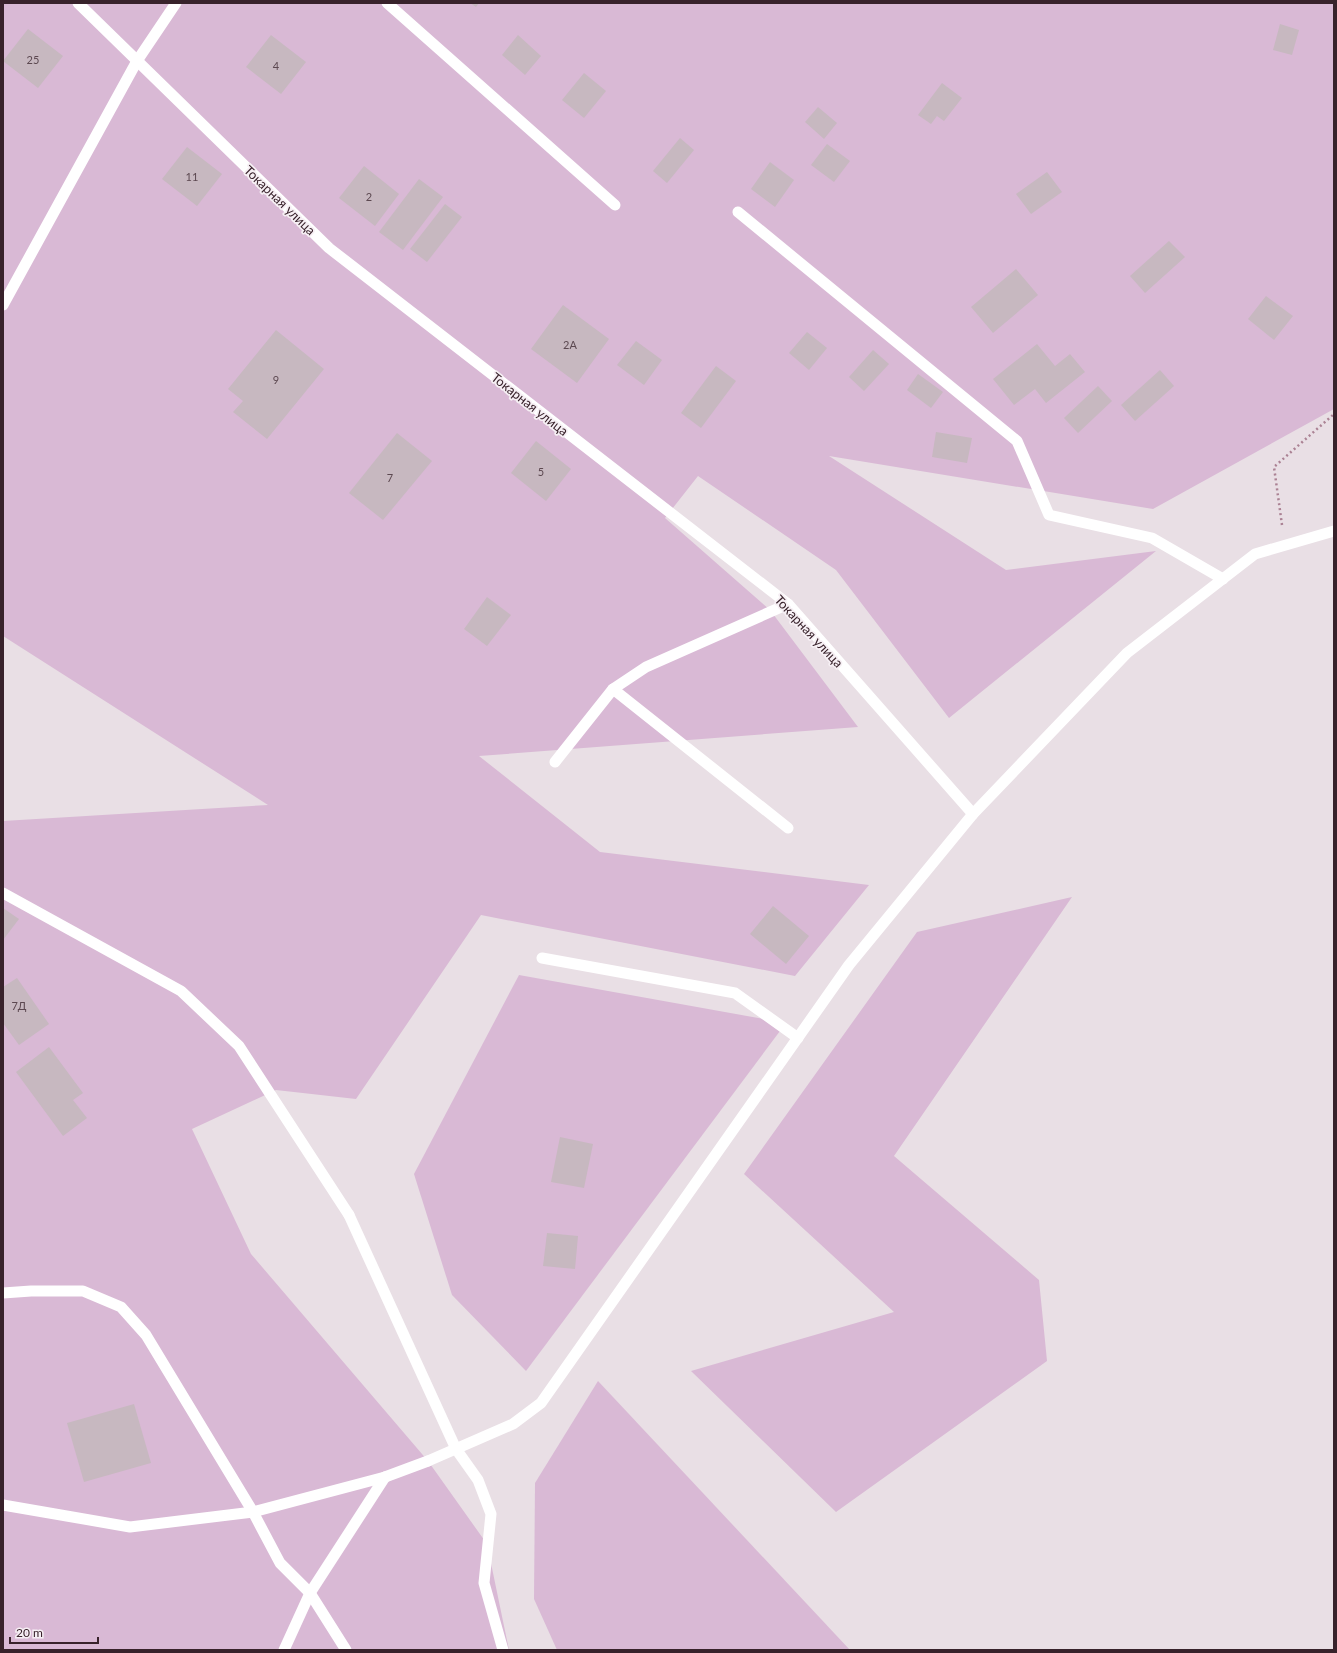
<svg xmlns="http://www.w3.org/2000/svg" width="1337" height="1653" viewBox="0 0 1337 1653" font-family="Lato,sans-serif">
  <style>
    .green { fill: #d9b9d5 }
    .building { fill: #c7b8c0 }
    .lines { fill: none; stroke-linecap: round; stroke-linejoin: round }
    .path { stroke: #ab8294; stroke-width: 2.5; stroke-dasharray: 2 3; stroke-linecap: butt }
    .service { stroke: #fff; stroke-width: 11 }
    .minor { stroke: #fff; stroke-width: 11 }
    .labels { text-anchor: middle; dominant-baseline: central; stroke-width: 3.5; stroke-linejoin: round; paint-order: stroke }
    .number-label { font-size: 11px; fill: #5c4850 }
    .street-label { font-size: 13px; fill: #38222b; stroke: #f6eff4 }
  </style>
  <rect width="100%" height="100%" fill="#e9dfe5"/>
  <!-- green -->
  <g class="green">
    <polygon points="3,3 1334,3 1334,409 1153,509 829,456 1006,570 1156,551 949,718 836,570 698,476 665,518 770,610 858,727 479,756 600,852 869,885 795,976 481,915 356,1099 276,1090 192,1129 251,1254 428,1461 487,1544 509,1650 3,1650 3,821 268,805 3,636"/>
    <polygon points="1072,897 894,1156 1039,1280 1047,1361 836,1512 691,1371 894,1312 744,1174 917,932"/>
    <polygon points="519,975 786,1023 526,1371 452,1295 414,1174"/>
    <polygon points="598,1381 850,1650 557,1650 534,1599 535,1483"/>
  </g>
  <!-- building -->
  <g class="building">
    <polygon points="470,3 479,3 476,7"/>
    <polygon points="1280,24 1299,30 1292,55 1273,50"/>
    <polygon points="28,29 63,56 38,88 3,61"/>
    <polygon points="271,35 306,62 281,94 246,67"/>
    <polygon points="518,35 541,56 525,75 502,55"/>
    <polygon points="584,73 606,91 584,118 562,100"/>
    <polygon points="942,83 962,98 944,121 937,116 931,124 918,115"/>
    <polygon points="818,107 837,123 824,139 805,122"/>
    <polygon points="680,138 694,150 667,183 653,171"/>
    <polygon points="827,144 850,161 834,182 811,165"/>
    <polygon points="187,147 222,174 197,206 162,179"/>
    <polygon points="770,162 794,180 775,207 751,189"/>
    <polygon points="364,166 399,194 375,226 339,198"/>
    <polygon points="1047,172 1062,192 1031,214 1016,194"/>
    <polygon points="419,179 443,197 403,250 379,232"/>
    <polygon points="445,204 462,217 427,262 410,249"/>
    <polygon points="1169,241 1185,257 1145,293 1130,276"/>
    <polygon points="1016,269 1038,295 993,333 971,307"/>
    <polygon points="1266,296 1293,316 1274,340 1248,319"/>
    <polygon points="563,305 609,339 577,383 531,349"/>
    <polygon points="276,330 324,369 267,439 233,412 243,401 228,389"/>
    <polygon points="807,332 827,348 809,370 789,353"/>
    <polygon points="636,341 662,360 644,385 617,365"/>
    <polygon points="1037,344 1055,366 1070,354 1085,372 1046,403 1035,389 1014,405 993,379"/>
    <polygon points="873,350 889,364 864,391 849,377"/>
    <polygon points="716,366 736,381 701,428 681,413"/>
    <polygon points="1160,370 1174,386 1135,421 1121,405"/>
    <polygon points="918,374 943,392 931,408 907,390"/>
    <polygon points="1098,386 1112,401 1078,433 1064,418"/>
    <polygon points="936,432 972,438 967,463 932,457"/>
    <polygon points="397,433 432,461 383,520 349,493"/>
    <polygon points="536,441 571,469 546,501 511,473"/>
    <polygon points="487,597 511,615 487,646 464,629"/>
    <polygon points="773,906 809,936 786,964 750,934"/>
    <polygon points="3,908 19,919 3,940"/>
    <polygon points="17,978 49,1024 19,1045 3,1023 3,987"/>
    <polygon points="49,1047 83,1093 73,1100 87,1118 63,1136 16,1072"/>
    <polygon points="560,1137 593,1144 584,1188 551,1182"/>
    <polygon points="547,1233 578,1236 575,1269 543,1266"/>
    <polygon points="134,1404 151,1463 84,1482 67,1423"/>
  </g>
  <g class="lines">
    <!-- path -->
    <polyline class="path" points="1282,525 1274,467 1334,414"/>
    <!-- service -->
    <g class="service">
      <polyline points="387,3 615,205"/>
      <polyline points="738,212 1017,441 1049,515 1152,538 1223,579"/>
      <polyline points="613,689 788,828"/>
      <polyline points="555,762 613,689 646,667 788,604"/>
      <polyline points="542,958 735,993 798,1038"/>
      <polyline points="349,1215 456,1449 478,1480 491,1514 484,1583 503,1650"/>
      <polyline points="3,1293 31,1291 83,1291 121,1307 146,1335 253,1512 280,1563 310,1593 346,1650"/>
      <polyline points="3,1505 130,1527 253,1512 385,1477 428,1461"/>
      <polyline points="284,1650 310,1593 385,1477"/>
    </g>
    <!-- minor -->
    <g class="minor">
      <polyline points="78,3 329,248 788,604 973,814"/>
      <polyline points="3,305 137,61 176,3"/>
      <polyline points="3,893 181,991 239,1046 349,1215"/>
      <polyline points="428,1461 513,1424 541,1403 849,965 973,814 1127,653 1255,554 1334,531"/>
    </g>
  </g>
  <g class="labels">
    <!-- number labels -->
    <g class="number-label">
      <text x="33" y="59">25</text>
      <text x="276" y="65">4</text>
      <text x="192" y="176">11</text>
      <text x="369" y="196">2</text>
      <text x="570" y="344">2А</text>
      <text x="276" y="379">9</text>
      <text x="541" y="471">5</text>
      <text x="390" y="477">7</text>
      <text x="19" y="1005">7Д</text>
    </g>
    <!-- street labels -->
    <g class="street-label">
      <text transform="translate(280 200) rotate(44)">Токарная улица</text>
      <text transform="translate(530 404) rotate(38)">Токарная улица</text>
      <text transform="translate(809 631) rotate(47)">Токарная улица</text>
    </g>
  </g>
  <!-- border -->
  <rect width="1337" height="1653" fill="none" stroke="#38222b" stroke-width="8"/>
  <!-- scale -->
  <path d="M10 1637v6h88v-6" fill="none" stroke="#38222b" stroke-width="2"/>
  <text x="16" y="1637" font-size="12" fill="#38222b" stroke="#f6eff4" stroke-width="3" paint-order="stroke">20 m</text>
</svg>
